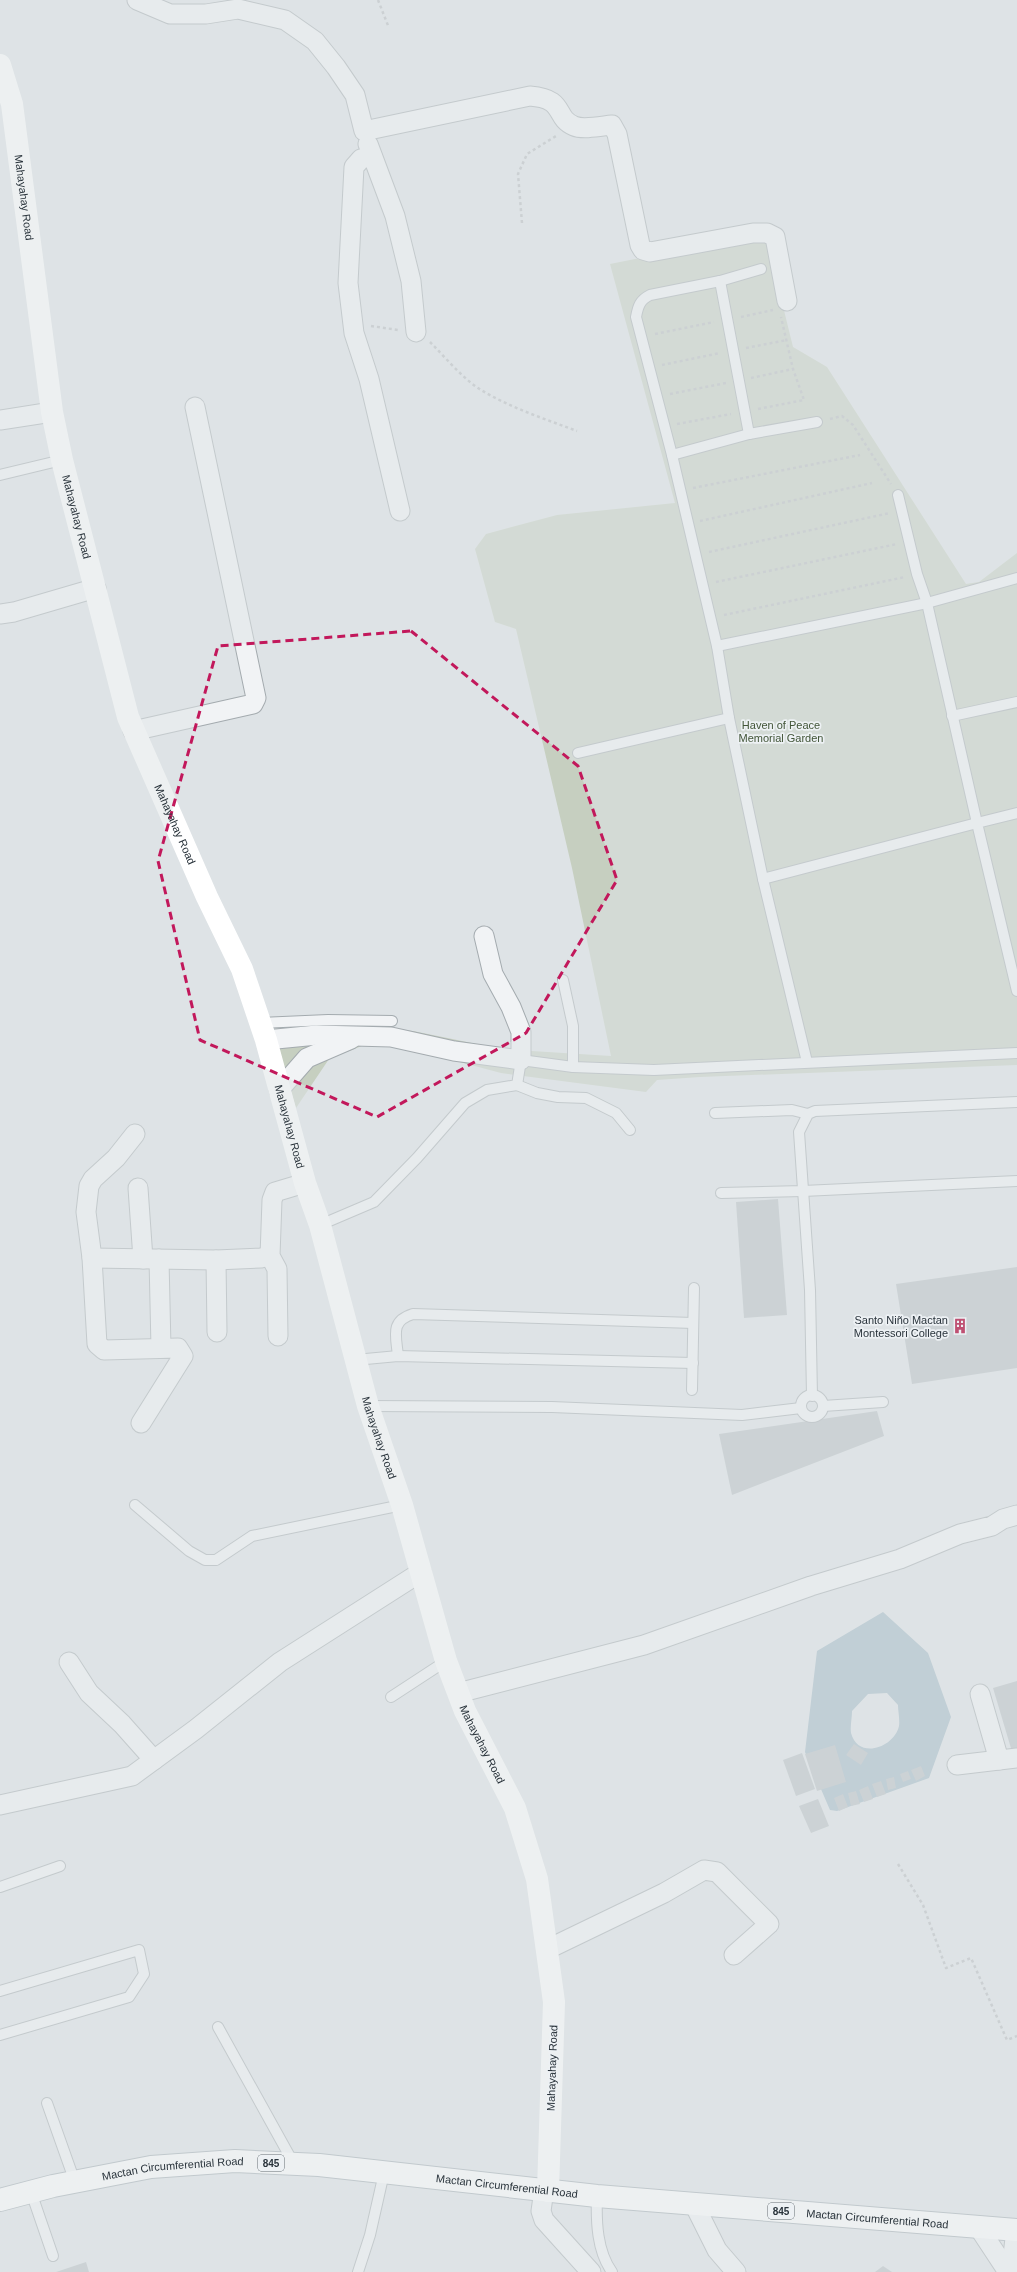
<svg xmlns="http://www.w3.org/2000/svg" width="1017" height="2272" viewBox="0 0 1017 2272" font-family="Arial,sans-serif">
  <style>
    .green { fill: #c6cfc0 }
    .water { fill: #9db5c3; fill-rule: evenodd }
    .building { fill: #b6bdc2 }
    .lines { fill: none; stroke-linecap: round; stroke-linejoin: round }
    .lane-casing { stroke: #a4abaf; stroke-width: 12 }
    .street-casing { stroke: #a4abaf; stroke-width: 21 }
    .primary-casing { stroke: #9fa9b0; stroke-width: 24 }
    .path { stroke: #b5b9bd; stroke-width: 2.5; stroke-dasharray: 3 3; stroke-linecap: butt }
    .lane { stroke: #f1f3f5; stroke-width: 10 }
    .street { stroke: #f1f3f5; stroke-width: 19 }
    .secondary { stroke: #fff; stroke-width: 22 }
    .primary { stroke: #fff; stroke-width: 22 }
    .marked { fill: none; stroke: #c2185b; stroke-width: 3; stroke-dasharray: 8 5; stroke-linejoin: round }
    .labels { text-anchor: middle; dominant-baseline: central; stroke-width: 3.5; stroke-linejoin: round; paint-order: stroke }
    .shield { fill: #edf1f4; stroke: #646c72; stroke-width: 1 }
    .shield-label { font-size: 10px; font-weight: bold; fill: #29333b }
    .street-label { font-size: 11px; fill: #29333b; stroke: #edf1f4 }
    .park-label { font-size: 11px; fill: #425538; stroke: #edf1f4 }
    .poi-label { font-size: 11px; fill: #29333b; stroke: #edf1f4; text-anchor: end }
  </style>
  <rect width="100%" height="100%" fill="#dee3e6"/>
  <!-- green -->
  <polygon class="green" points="766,237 793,347 827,367 966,584 979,582 1017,553 1017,1065 700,1077 657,1080 646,1092 501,1073 377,1040 329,1059 296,1108 272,1029 353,1025 413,1031 501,1049 611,1056 572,868 516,629 495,622 475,549 486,534 557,515 675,503 610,264 645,257 646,261"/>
  <!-- water -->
  <path class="water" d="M883,1612L928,1653L951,1717L929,1778L837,1811L830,1810L805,1752L817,1651ZM887,1693L898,1705C898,1711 900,1720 899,1726C894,1748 858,1760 851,1733C850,1727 852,1718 852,1711L868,1694Z"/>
  <!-- building -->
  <g class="building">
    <polygon points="778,1199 787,1315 744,1318 736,1202"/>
    <polygon points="1017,1267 1017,1368 912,1384 896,1284"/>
    <polygon points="877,1411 884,1436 732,1495 719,1434"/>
    <polygon points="1017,1681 1017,1754 1013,1755 993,1688"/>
    <polygon points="854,1744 868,1753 861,1765 846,1755"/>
    <polygon points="835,1745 846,1782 817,1791 805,1754"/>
    <polygon points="802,1753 815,1789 796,1796 783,1760"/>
    <polygon points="921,1766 925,1776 916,1781 911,1770"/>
    <polygon points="908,1771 911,1779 903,1782 900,1774"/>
    <polygon points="894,1777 896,1788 888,1790 886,1779"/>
    <polygon points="881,1781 886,1794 877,1797 872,1784"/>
    <polygon points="868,1786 873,1799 864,1802 859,1790"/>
    <polygon points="856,1791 860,1804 851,1806 848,1793"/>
    <polygon points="843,1794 848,1807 839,1811 834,1798"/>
    <polygon points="818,1799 829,1826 811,1833 799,1806"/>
    <polygon points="86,2262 89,2272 56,2272"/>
    <polygon points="883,2266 892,2272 875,2272"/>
  </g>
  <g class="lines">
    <defs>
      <g id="lane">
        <path d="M761,269L720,281L650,295C640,300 638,306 636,317L672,455L717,646L729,718L763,879L807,1062"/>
        <polyline points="720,281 749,434"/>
        <polyline points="672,455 749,434 817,422"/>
        <polyline points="0,475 62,460"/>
        <polyline points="717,646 927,603 1017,578"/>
        <polyline points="952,716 1017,702"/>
        <polyline points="578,753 729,718"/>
        <polyline points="1017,813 977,823 1017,991"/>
        <polyline points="763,879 977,823 927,603 917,574 898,495"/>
        <polyline points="563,980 573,1026 573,1067"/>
        <polyline points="260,1023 328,1020 392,1021"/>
        <polyline points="517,1085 537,1093 558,1097 586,1098 616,1113 630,1130"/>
        <polyline points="715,1113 792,1110 808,1114"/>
        <polyline points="721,1193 803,1191 1017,1181"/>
        <polyline points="320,1225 374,1202 417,1158 465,1103 487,1090 517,1085 521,1060 573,1067 654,1070 1017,1053"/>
        <path d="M398,1356C396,1335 390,1321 413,1314L693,1323"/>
        <polyline points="355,1360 398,1356 693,1363"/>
        <polyline points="692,1390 694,1288"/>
        <circle cx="812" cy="1406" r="11"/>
        <polyline points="812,1396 810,1290 799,1132 808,1114 815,1111 1017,1102"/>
        <polyline points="368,1406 552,1407 742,1415 801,1408"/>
        <polyline points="823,1406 883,1402"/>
        <polyline points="135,1505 189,1551 205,1560 216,1560 252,1536 402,1505"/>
        <polyline points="391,1697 446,1661"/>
        <polyline points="0,1887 60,1866"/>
        <polyline points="0,1991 139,1950 144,1974 129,1997 0,2035"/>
        <polyline points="218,2027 294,2164"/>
        <polyline points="47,2103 75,2182"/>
        <polyline points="31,2192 53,2256"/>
        <path d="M597,2196C596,2222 597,2251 612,2272"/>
        <polyline points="358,2272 370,2235 384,2173"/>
      </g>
      <g id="street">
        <path d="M137,0L170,14H206L238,9L285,20L315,41L336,67L355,95L364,131L530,96C567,99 553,117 574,126C583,130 602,126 612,125L617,134L640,245L643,250L650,252L753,233H767L775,237L787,301"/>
        <polyline points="368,144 395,216 411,281 416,332"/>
        <polyline points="372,156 361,159 354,167 348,283 354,333 369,379 400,511"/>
        <polyline points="0,420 52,412"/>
        <polyline points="0,614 14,612 96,588"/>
        <polyline points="133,731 253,704 256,698 195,407"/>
        <polyline points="266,1040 317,1035 391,1037 454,1051 521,1060 521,1032 511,1007 493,974 484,936"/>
        <polyline points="279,1090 307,1058 351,1039"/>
        <polyline points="135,1134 116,1158 93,1179 89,1186 86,1212 92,1258 97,1344 104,1350 178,1348 183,1356 141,1423"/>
        <polyline points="138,1188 143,1259"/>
        <polyline points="92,1258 216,1260 261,1258 270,1256"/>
        <polyline points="159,1259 161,1348"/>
        <polyline points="216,1260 217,1332"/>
        <polyline points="278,1336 277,1269 270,1256 272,1200 275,1192 305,1183"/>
        <polyline points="69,1662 89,1693 122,1724 154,1760"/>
        <polyline points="458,1693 644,1645 811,1586 900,1559 960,1534 992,1526 1003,1519 1017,1515"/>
        <polyline points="980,1694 999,1760"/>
        <polyline points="957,1765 1017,1758"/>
        <polyline points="0,1805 132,1776 196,1729 280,1662 421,1572"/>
        <polyline points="548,1949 664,1893 704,1870 717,1872 769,1924 734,1955"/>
        <polyline points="544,2190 541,2211 544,2220 591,2272"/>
        <polyline points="694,2204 717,2250 736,2272"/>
        <polyline points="979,2228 1008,2272"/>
        <polyline points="1011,2272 1016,2230"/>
      </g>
      <g id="primary">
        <path id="s2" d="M0,2200L53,2186L151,2167L235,2161L319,2165L597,2196L1017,2230"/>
      </g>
    </defs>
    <!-- lane casing -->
    <use href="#lane" class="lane-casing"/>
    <!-- street casing -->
    <use href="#street" class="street-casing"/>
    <!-- primary casing -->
    <use href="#primary" class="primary-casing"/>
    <!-- path -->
    <g class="path">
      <polyline points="378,0 389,28"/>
      <polyline points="522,223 518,174 527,154 556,136"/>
      <polyline points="741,317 773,310"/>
      <polyline points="371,326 398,330"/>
      <polyline points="655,334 714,322"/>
      <path d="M430,342C446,358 462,378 481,390C511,408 545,419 577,431"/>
      <polyline points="746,348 787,340"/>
      <polyline points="662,365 720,353"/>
      <polyline points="751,378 793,369"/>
      <polyline points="670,394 726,383"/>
      <polyline points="758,409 804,400 793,369 781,317"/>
      <polyline points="830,419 842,416 853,425 891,484"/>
      <polyline points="677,424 731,414"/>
      <polyline points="693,488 860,455"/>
      <polyline points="700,521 872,483"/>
      <polyline points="709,552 890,513"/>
      <polyline points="716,582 897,544"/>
      <polyline points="724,615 905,577"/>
      <polyline points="898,1864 923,1905 946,1968 971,1958 1007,2040 1017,2036"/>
    </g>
    <!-- lane -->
    <use href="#lane" class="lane"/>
    <!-- street -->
    <use href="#street" class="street"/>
    <!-- secondary -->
    <path class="secondary" id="s1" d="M0,65L12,104L52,412L62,460L128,717L207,897L242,969L266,1040L305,1183L320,1225L368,1406L402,1505L446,1661L465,1711L515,1808L537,1879L554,2002L548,2191"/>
    <!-- primary -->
    <use href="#primary" class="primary"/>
  </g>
  <!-- marked area -->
  <path d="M0 0H1017V2272H0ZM411,631L578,766L617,880L526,1033L377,1117L200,1040L158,861L218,646Z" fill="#dee3e6" fill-opacity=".55" fill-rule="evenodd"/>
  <path class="marked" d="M411,631L578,766L617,880L526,1033L377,1117L200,1040L158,861L218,646Z"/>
  <!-- icons -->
  <defs>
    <symbol id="building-bare" viewBox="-9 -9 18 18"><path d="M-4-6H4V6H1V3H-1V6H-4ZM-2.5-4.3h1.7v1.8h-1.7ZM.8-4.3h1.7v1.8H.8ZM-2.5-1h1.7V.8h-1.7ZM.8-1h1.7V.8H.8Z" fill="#bf5072" stroke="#edf1f4" stroke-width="2.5" paint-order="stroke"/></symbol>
  </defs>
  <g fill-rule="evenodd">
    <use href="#building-bare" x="949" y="1315" width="22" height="22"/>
  </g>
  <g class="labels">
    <!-- shield labels -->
    <g class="shield">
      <rect x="258" y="2155" width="26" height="16" rx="3"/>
      <rect x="768" y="2203" width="26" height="16" rx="3"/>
    </g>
    <g class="shield-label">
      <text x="271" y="2163">845</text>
      <text x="781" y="2211">845</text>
    </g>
    <!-- street labels -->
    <g class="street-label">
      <text stroke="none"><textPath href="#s1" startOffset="135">Mahayahay Road</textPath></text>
      <text stroke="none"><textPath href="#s1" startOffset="459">Mahayahay Road</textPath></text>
      <text stroke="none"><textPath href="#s1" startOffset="783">Mahayahay Road</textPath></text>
      <text stroke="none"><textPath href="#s1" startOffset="1107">Mahayahay Road</textPath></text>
      <text stroke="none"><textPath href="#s1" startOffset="1431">Mahayahay Road</textPath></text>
      <text stroke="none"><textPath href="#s1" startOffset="1755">Mahayahay Road</textPath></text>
      <text transform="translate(552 2068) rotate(-88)">Mahayahay Road</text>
      <text stroke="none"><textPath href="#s2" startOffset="176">Mactan Circumferential Road</textPath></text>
      <text stroke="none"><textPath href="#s2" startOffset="512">Mactan Circumferential Road</textPath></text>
      <text stroke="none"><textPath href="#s2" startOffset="884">Mactan Circumferential Road</textPath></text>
    </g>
    <!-- park labels -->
    <g class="park-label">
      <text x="781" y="725">Haven of Peace<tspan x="781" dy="13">Memorial Garden</tspan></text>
    </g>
    <!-- poi labels -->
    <g class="poi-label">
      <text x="948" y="1320">Santo Niño Mactan<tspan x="948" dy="13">Montessori College</tspan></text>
    </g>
  </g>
</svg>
